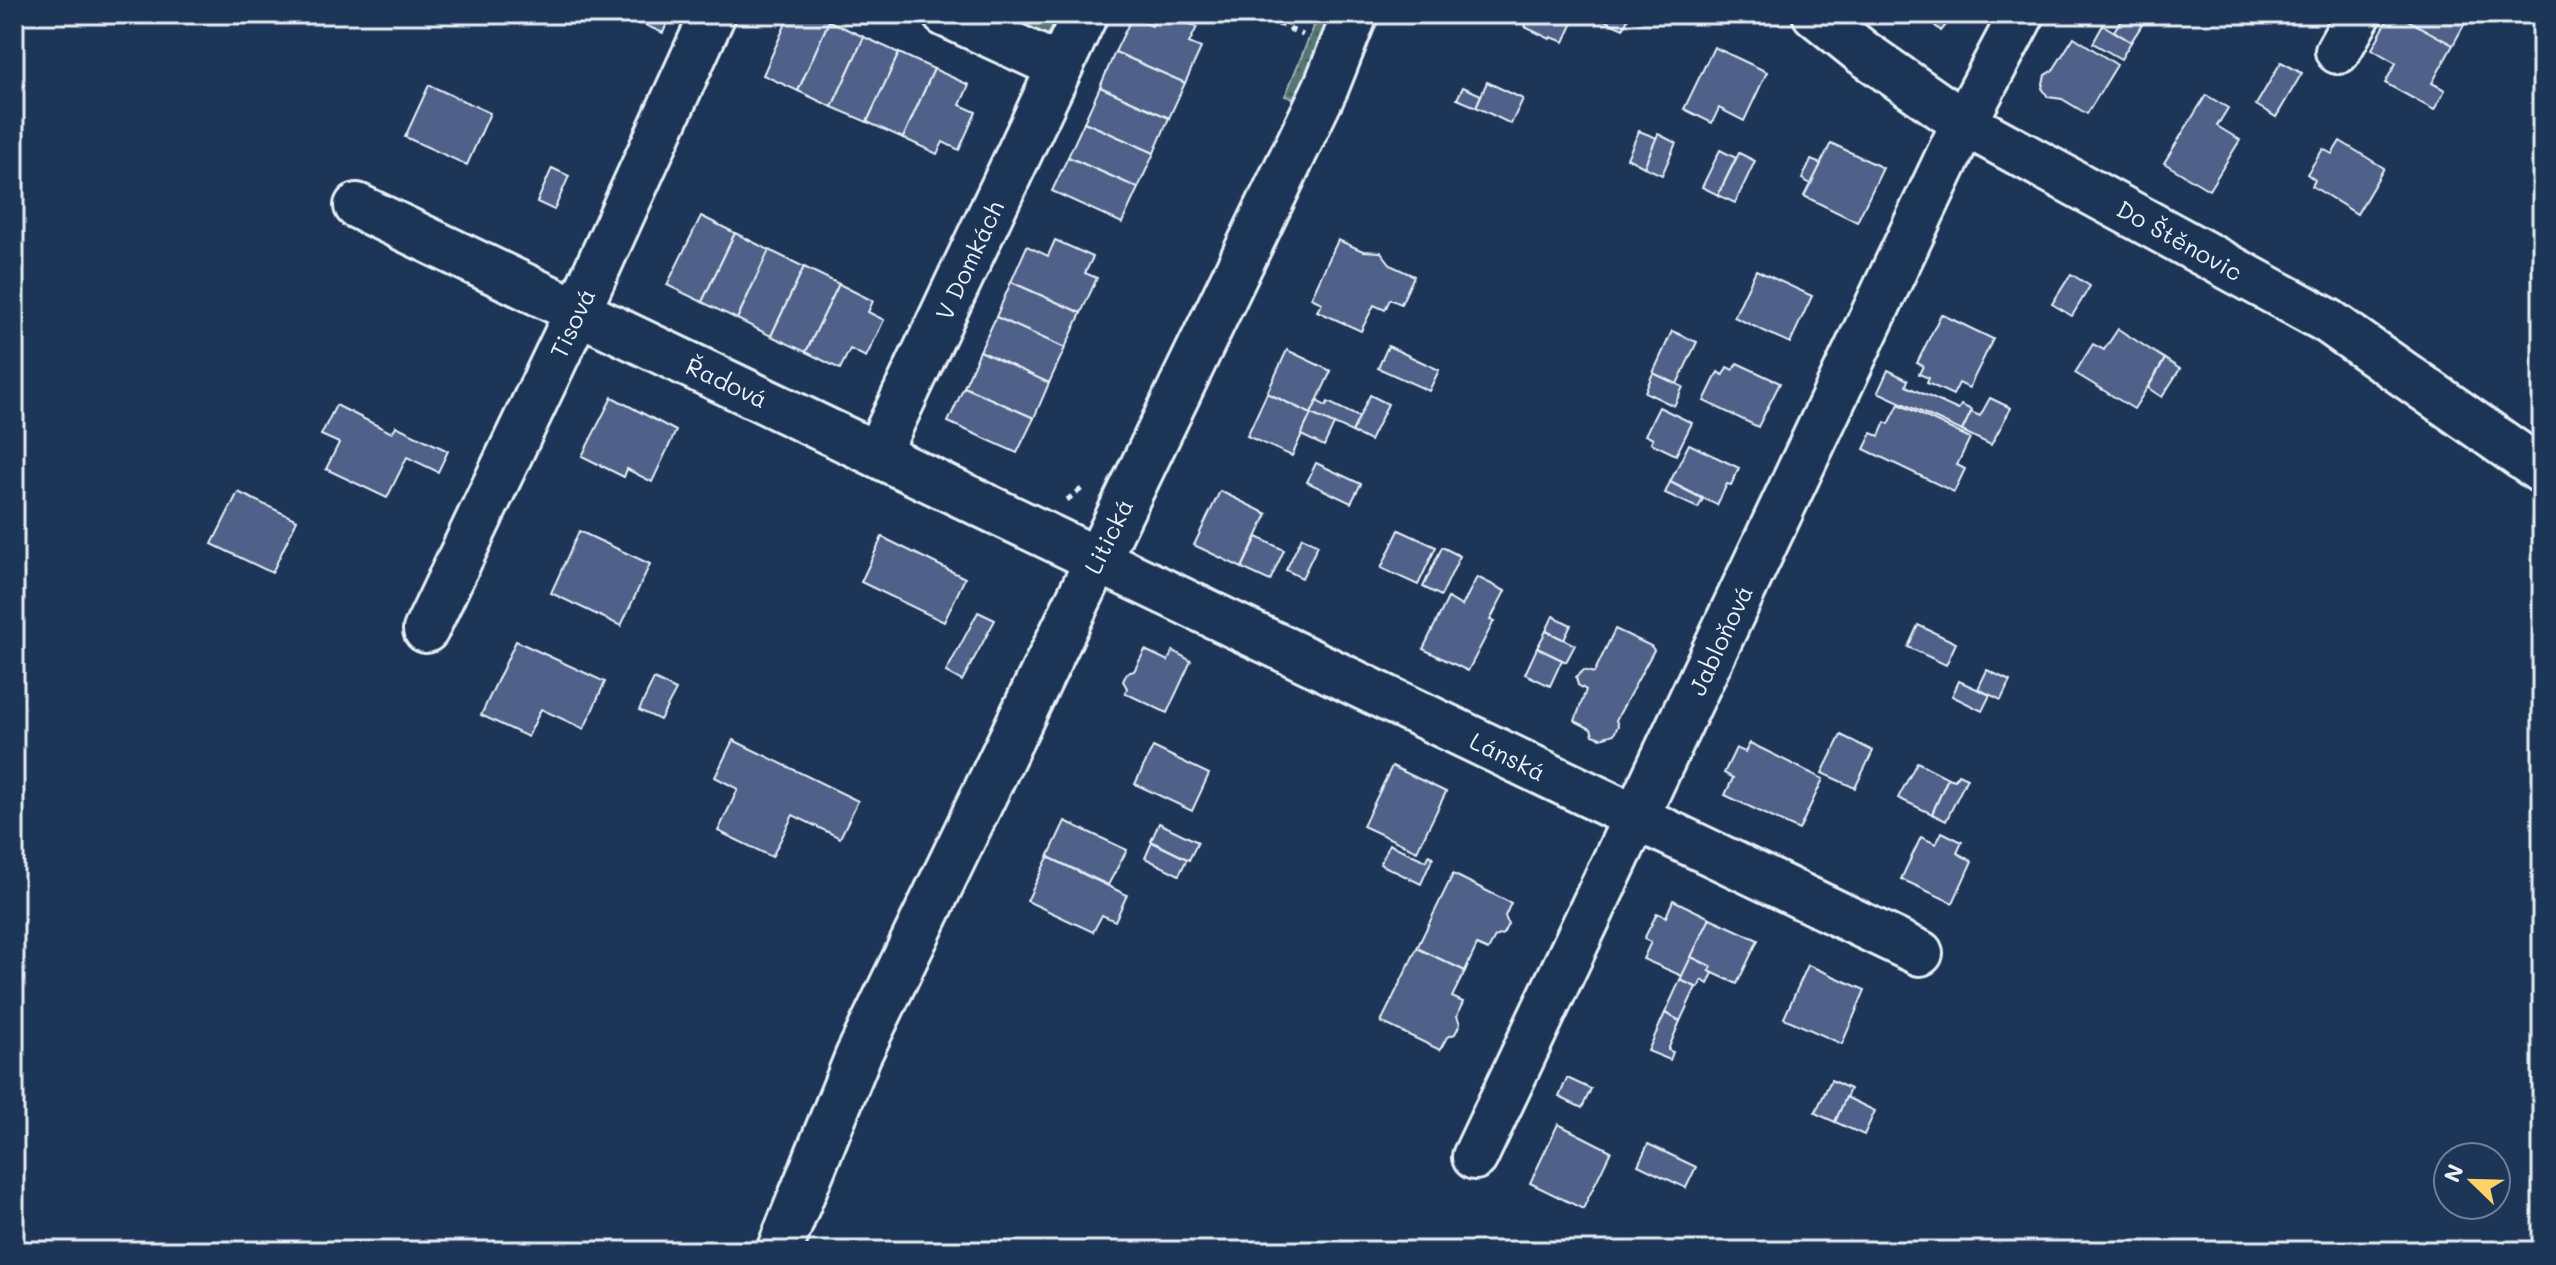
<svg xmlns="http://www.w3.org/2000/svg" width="2556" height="1265" viewBox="0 0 2556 1265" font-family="Mali,sans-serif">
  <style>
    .grass { fill: url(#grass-dots); stroke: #9fb2b6; stroke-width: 2 }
    .building { fill: #4f6189; stroke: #e8f1f8; stroke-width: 2 }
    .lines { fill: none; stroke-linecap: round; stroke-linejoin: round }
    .minor-casing { stroke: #e8f1f8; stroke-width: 50 }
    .path { stroke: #e8f1f8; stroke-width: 5; stroke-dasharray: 6 6; stroke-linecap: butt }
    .minor { stroke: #1d3557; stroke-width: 44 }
    .labels { text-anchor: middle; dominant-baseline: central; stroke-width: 7; stroke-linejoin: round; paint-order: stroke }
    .street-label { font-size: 24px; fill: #e8f1f8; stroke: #1d3557 }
  </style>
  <defs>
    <pattern id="grass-dots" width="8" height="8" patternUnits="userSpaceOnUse" patternTransform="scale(2)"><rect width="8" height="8" fill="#567473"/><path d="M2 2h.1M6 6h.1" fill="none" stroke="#4d5c5c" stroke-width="1.8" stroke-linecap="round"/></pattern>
  </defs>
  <rect width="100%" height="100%" fill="#1d3557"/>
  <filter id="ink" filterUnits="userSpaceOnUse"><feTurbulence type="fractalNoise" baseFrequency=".0125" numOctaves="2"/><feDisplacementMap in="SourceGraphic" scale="16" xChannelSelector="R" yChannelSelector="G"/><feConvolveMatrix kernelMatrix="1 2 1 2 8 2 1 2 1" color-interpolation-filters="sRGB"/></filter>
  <g filter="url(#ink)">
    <!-- grass -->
    <g class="grass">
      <polygon points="992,14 1013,14 1022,18 1024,14 1073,14 1058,31 1043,36"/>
      <polygon points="1319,14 1331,14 1307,75 1293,98 1285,96"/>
    </g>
    <!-- building -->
    <g class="building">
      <polygon points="651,14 671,14 663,33 645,25"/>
      <polygon points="790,14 813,14 829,21 798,91 763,75"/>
      <polygon points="1157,14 1169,14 1197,27 1189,43 1201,48 1185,83 1115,52 1132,17 1152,26"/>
      <polygon points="1515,14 1577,14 1564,42 1551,37 1550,39 1525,27 1526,25 1513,19"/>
      <polygon points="1590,14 1630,14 1623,29"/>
      <polygon points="1922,14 1955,14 1941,31"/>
      <polygon points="2125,14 2149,14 2131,42 2114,31"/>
      <polygon points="2391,14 2397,14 2453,45 2432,83 2445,90 2434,110 2385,83 2396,63 2372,49"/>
      <polygon points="2397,14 2470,14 2453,45"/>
      <polygon points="829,21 864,37 832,107 798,91"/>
      <polygon points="2103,25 2131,42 2121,59 2093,43"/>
      <polygon points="864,37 899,53 867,122 832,107"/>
      <polygon points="2074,37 2117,65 2087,114 2062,99 2048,97 2042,88 2045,75 2053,70"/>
      <polygon points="1714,47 1767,72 1744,121 1719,108 1712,123 1684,109"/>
      <polygon points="1115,52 1185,83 1169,118 1100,87"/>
      <polygon points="899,53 934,69 903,138 867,122"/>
      <polygon points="2281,62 2302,73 2276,117 2256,105"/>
      <polygon points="934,69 969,85 960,105 976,112 959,150 943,142 937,154 903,138"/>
      <polygon points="1487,82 1523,99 1511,124 1476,107"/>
      <polygon points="429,85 490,113 467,165 405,137"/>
      <polygon points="1100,87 1169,118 1154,153 1084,122"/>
      <polygon points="1463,87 1481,95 1476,107 1457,99"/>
      <polygon points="2206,95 2228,108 2217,126 2240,140 2209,190 2164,163"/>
      <polygon points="1084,122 1154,153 1138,188 1068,157"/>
      <polygon points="1639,131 1657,138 1644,167 1627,158"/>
      <polygon points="1658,134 1676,143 1662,175 1644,167"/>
      <polygon points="2340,141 2384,168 2357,214 2312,186 2315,180 2307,174 2323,149 2332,154"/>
      <polygon points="1831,143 1883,168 1857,222 1804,196"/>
      <polygon points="1720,150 1736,158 1718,195 1702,187"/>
      <polygon points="1739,153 1755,161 1735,203 1718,195"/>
      <polygon points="1068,157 1138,188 1122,223 1052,191"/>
      <polygon points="1811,160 1821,164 1811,184 1802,179"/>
      <polygon points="552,168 569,176 554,210 537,202"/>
      <polygon points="701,216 735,233 702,302 667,285"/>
      <polygon points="735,233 769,250 737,319 702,302"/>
      <polygon points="1055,240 1093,257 1085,273 1097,278 1081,313 1011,282 1027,246 1048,256"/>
      <polygon points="1338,240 1363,251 1381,252 1392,266 1414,276 1401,304 1390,299 1385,310 1374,305 1361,331 1317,311 1322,303 1311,298"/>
      <polygon points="769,250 804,267 771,336 737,319"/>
      <polygon points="804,267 839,284 806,352 771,336"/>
      <polygon points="1756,270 1812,296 1790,343 1734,317"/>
      <polygon points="2071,274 2090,286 2072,316 2052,304"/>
      <polygon points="1011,282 1081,313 1065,348 996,317"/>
      <polygon points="839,284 873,301 868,312 884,320 866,357 850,349 840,369 806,352"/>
      <polygon points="1941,314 1993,339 1969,388 1959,383 1953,395 1927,383 1929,378 1919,374 1923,366 1917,363"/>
      <polygon points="996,317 1065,348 1049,383 980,351"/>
      <polygon points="2118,329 2165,359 2134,409 2075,373 2093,344 2104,350"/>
      <polygon points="1672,331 1697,342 1677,384 1653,373"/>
      <polygon points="1388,346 1439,370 1429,391 1378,368"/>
      <polygon points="1287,350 1331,371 1311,414 1267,393"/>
      <polygon points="980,351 1049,383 1034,418 964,387"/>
      <polygon points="2165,359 2180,369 2162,397 2148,388"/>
      <polygon points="1737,363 1780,383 1758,427 1704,401 1718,372 1723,375 1727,367 1733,370"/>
      <polygon points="1888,370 1908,380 1906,386 1958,410 1961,405 1972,410 1962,431 1878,392"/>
      <polygon points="1653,373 1683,387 1674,406 1645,392"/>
      <polygon points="964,387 1034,418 1017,453 948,422"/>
      <polygon points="1267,393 1311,414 1292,456 1247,436"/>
      <polygon points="1370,395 1388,404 1370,441 1352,432"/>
      <polygon points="612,397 676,431 652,482 627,469 624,477 582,456"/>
      <polygon points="1990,398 2011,408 1991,445 1962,431 1971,412 1980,416"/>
      <polygon points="1317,401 1326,406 1328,402 1359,417 1352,432 1311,414"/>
      <polygon points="1899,404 1970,438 1957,465 1965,469 1954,492 1864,449 1872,433 1879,436 1885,422 1889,424"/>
      <polygon points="336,405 392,433 396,426 448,451 438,472 407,457 387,498 326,469 339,443 321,435"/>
      <polygon points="1659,407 1692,423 1676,455 1651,443 1653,439 1645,435"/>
      <polygon points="1311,414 1334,424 1324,446 1301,435"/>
      <polygon points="1689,444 1739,468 1731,485 1727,484 1717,505 1670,482"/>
      <polygon points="1316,463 1361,484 1351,503 1307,482"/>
      <polygon points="1670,482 1703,499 1698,508 1665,493"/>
      <polygon points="1220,491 1267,514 1242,568 1194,545"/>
      <polygon points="238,492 297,520 272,573 212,544"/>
      <polygon points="1399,530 1436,547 1418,585 1381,568"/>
      <polygon points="579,531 650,564 621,626 551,593"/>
      <polygon points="882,537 965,578 944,622 861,582"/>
      <polygon points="1257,537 1284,550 1270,581 1242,568"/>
      <polygon points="1302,537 1318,545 1302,578 1286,570"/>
      <polygon points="1442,547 1460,556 1441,596 1423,587"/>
      <polygon points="1477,577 1505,591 1490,620 1494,621 1468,671 1423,649 1448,598 1462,606"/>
      <polygon points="978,612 995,620 962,681 946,672"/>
      <polygon points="1553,616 1571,625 1564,640 1546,631"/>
      <polygon points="1918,625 1956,643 1946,665 1908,647"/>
      <polygon points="1615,629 1651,646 1654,650 1616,720 1618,726 1614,734 1601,738 1593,735 1591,729 1575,721 1586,690 1578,685 1576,677 1584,670 1594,673"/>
      <polygon points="1546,631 1575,645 1566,662 1537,648"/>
      <polygon points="516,641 605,682 584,729 541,709 528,737 481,715"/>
      <polygon points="1537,648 1562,660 1550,686 1525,674"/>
      <polygon points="1145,650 1168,661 1173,651 1191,661 1167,713 1125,693 1127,688 1123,681 1127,673 1134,671"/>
      <polygon points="1987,670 2010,681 2001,700 1978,689"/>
      <polygon points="654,679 676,690 660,720 639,710"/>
      <polygon points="1959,681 1990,695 1982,711 1952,696"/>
      <polygon points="1841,735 1873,751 1855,788 1822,773"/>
      <polygon points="733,740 858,801 840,838 793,815 772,857 718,831 738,789 715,777"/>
      <polygon points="1750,743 1823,779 1799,830 1725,795 1733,778 1724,773 1736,748 1745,752"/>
      <polygon points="1153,747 1209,774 1192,811 1135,784"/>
      <polygon points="1917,762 1948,778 1932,814 1898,798"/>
      <polygon points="1392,766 1446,792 1417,851 1363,826"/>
      <polygon points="1958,774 1967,778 1946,821 1932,814 1948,778 1955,780"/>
      <polygon points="1065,821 1127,850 1108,885 1048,857"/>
      <polygon points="1159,823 1198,842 1189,860 1151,841"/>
      <polygon points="1942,832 1962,842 1957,853 1972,861 1953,903 1901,879 1921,837 1936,844"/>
      <polygon points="1152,842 1187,859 1179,875 1145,858"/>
      <polygon points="1389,844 1426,861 1429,855 1433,857 1421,884 1380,864"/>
      <polygon points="1048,857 1127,895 1115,921 1102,915 1093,932 1027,901"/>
      <polygon points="1453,874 1511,903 1505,916 1508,924 1503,934 1495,937 1488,950 1477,945 1465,971 1417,948"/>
      <polygon points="1673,900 1710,918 1682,976 1643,959 1651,942 1644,939 1657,913 1666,917"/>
      <polygon points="1710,918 1758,940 1737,984 1709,971 1712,967 1691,957"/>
      <polygon points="1417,948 1465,971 1452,997 1463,1002 1457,1016 1460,1024 1455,1034 1447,1037 1440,1050 1381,1022"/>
      <polygon points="1691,957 1712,967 1709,971 1713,973 1708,984 1702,980 1698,988 1680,980"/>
      <polygon points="1808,965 1865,990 1842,1044 1784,1018"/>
      <polygon points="1680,980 1696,987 1680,1021 1665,1013"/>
      <polygon points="1665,1013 1680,1021 1668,1050 1673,1052 1670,1060 1648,1051"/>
      <polygon points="1567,1078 1591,1089 1582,1108 1559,1097"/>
      <polygon points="1831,1080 1850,1089 1835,1122 1815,1113"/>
      <polygon points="1846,1097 1875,1111 1864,1135 1835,1122"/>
      <polygon points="1558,1124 1611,1151 1583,1209 1530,1183"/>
      <polygon points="1648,1144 1696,1167 1686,1188 1638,1165"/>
    </g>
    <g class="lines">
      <defs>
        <g id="minor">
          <polyline points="945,14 1060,67"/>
          <polyline points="1815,14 1862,52 1964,123 2328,321 2542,471"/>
          <polyline points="2338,51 2359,14"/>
          <polyline points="357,206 1920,953"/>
          <polyline points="877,454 1085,14"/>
          <polyline points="426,630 578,311 713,14"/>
          <polyline points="1475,1157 1964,123 2022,14"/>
          <polyline points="779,1251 858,1056 1326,87 1355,14"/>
        </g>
      </defs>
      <!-- minor casing -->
      <use href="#minor" class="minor-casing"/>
      <!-- path -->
      <g class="path">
        <polyline points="1256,14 1303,35"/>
        <polyline points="1067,500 1084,487"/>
      </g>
      <!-- minor -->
      <use href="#minor" class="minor"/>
    </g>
  </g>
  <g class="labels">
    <!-- street labels -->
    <g class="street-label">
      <text transform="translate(2180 240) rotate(29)">Do Štěnovic</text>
      <text transform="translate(969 260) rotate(-65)">V Domkách</text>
      <text transform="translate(572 323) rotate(-65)">Tisová</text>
      <text transform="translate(727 382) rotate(25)">Řadová</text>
      <text transform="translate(1108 536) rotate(-64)">Litická</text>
      <text transform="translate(1720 640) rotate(-65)">Jabloňová</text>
      <text transform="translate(1508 756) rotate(26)">Lánská</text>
    </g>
  </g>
  <!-- margin -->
  <rect width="2556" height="1265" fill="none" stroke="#1d3557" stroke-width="48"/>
  <rect x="24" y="24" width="2508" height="1217" fill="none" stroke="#e8f1f8" stroke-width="3" filter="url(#ink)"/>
  <!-- north arrow -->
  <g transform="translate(2472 1181) rotate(293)"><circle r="38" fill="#1d3557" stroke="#6e8097" stroke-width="2"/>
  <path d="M0-6L14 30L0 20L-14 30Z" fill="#ffd166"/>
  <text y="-12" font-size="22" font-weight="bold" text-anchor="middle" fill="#e8f1f8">N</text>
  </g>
</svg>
